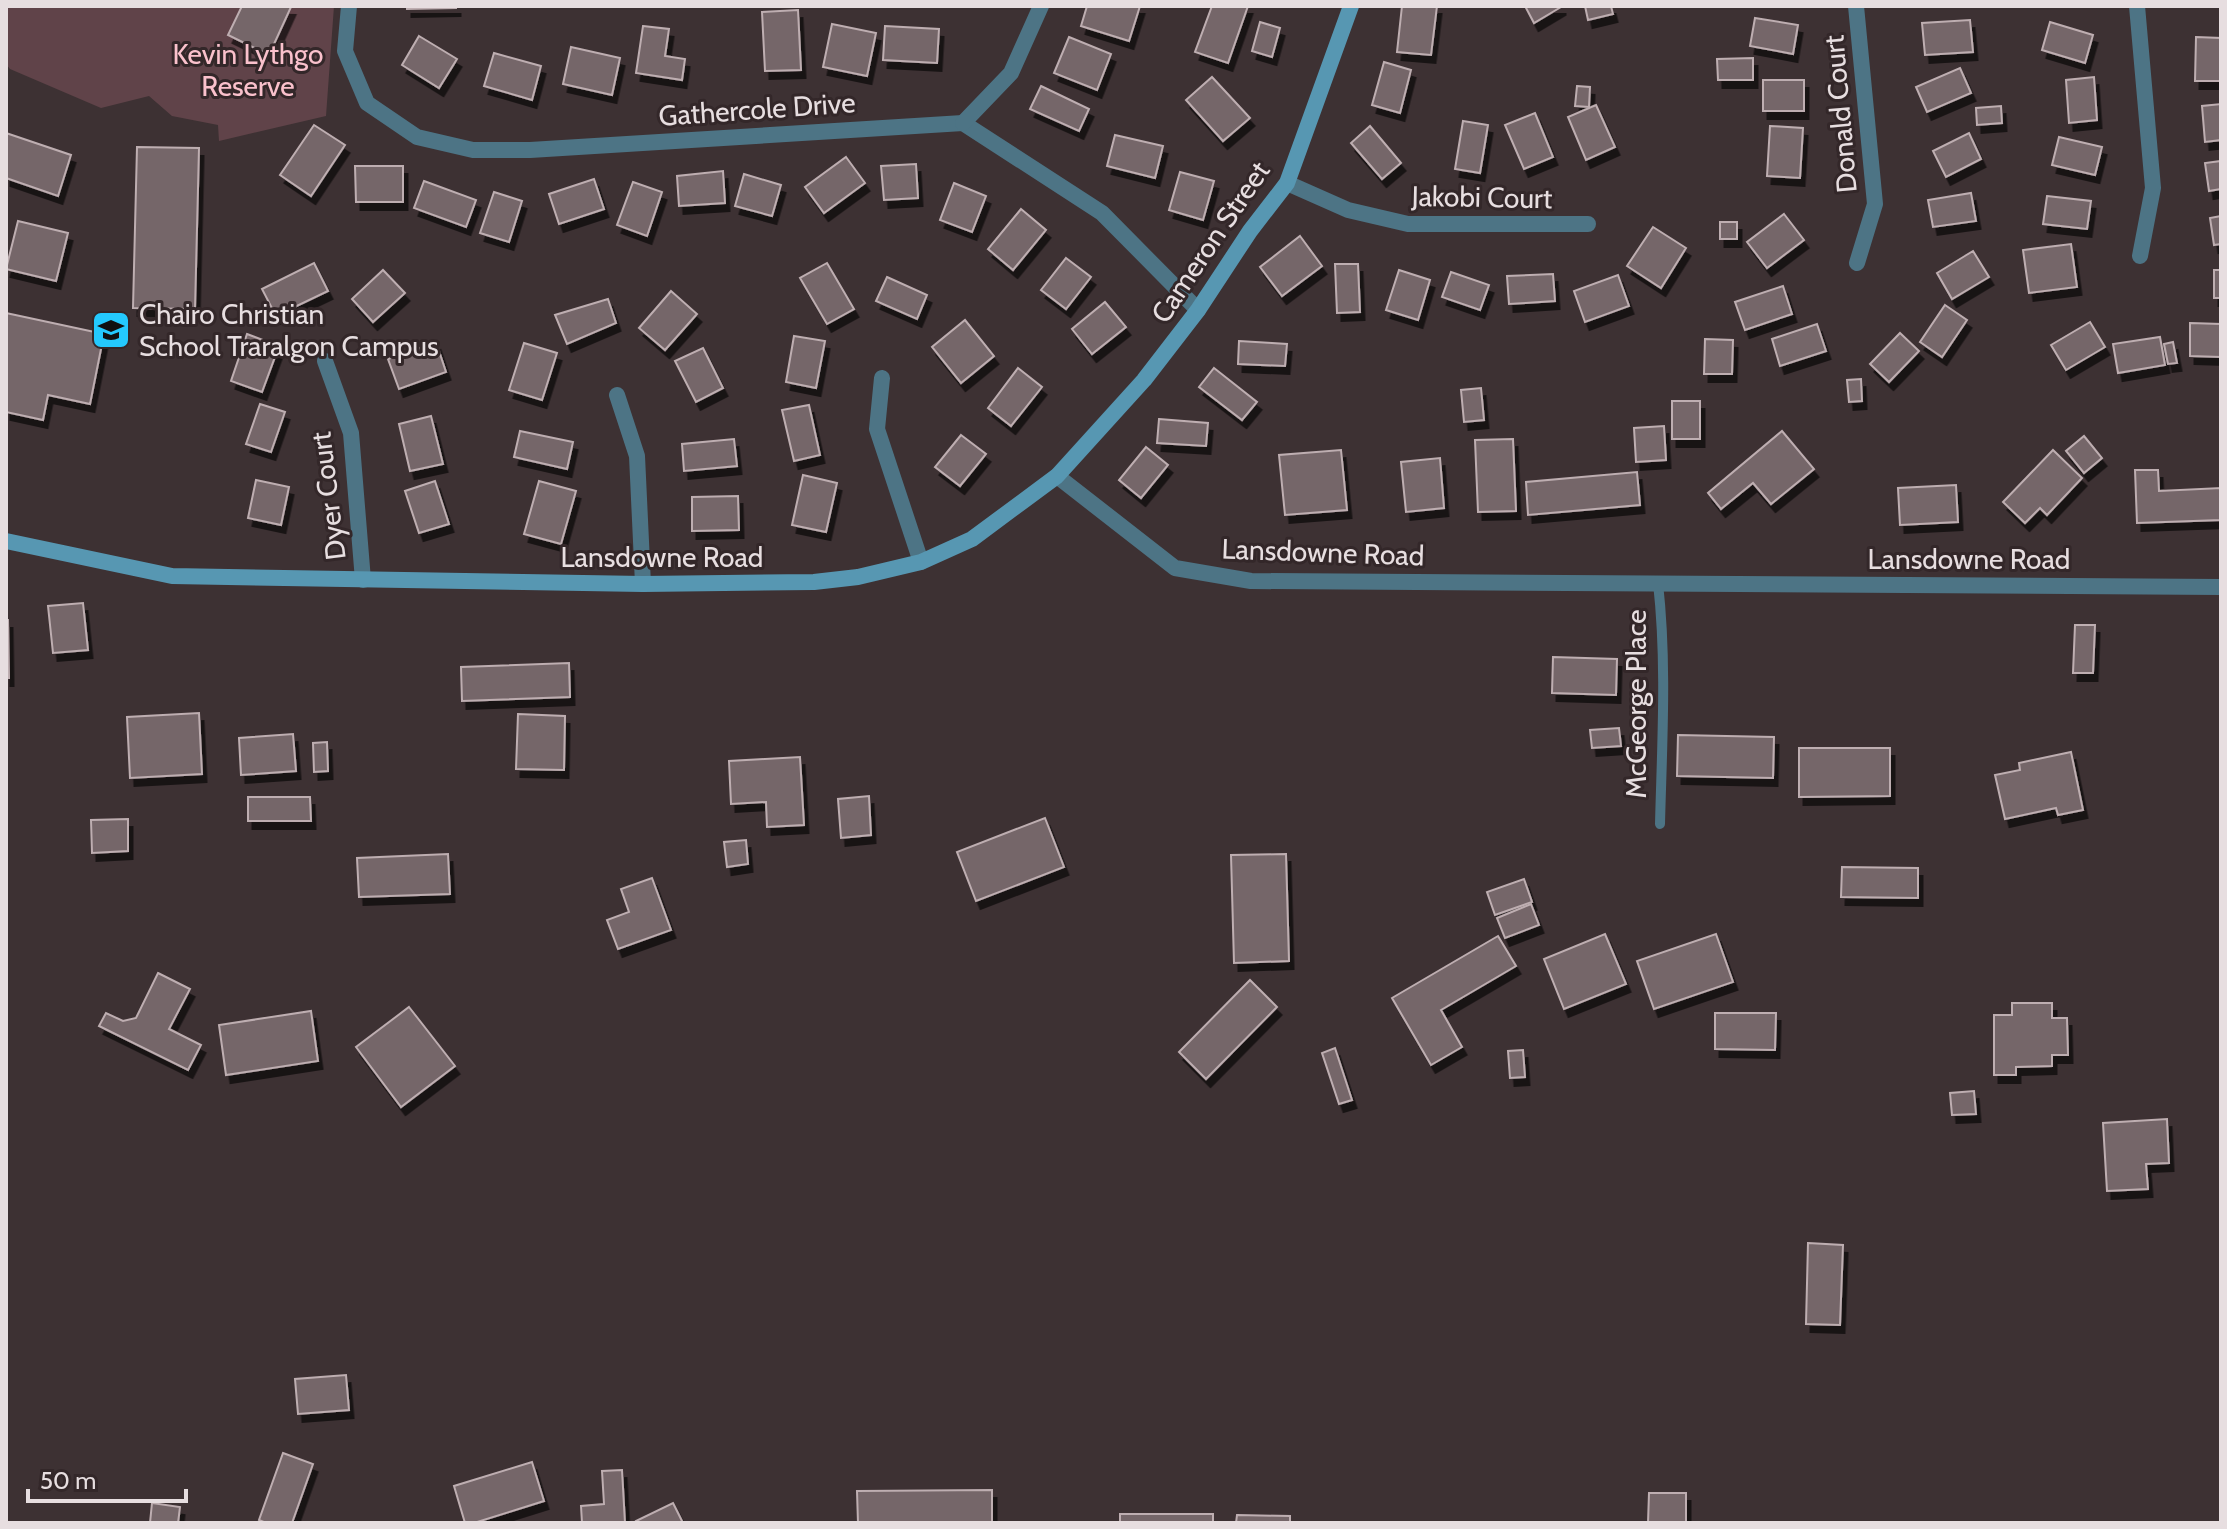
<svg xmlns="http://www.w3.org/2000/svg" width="2227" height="1529" viewBox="0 0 2227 1529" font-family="Cabin,sans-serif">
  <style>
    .green { fill: #604349 }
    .building { fill: #756669; stroke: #beaeb1; stroke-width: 2; filter: url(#shadow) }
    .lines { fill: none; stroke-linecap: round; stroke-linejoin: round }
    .lane { stroke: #4d7485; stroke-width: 10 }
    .street { stroke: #4d7485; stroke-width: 16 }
    .secondary { stroke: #5797b2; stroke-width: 16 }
    .labels { text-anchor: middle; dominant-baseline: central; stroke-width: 6; stroke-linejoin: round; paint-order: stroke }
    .park-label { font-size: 28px; fill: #fac1cc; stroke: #332729 }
    .street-label { font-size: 28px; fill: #e7dee0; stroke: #332729 }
    .poi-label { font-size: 28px; fill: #e7dee0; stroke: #332729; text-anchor: start }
  </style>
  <defs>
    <filter id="shadow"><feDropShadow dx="4.5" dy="8" stdDeviation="0" flood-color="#0009"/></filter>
  </defs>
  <rect width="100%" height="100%" fill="#3d3133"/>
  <!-- green -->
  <polygon class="green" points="6,6 334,6 326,116 219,141 218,125 172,116 149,96 101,108 10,69 6,64"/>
  <!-- building -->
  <g class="building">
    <polygon points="242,6 291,7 269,55 228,35"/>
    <polygon points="407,6 456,6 456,8 407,9"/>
    <polygon points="1087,6 1140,6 1129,41 1081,26"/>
    <polygon points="1212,6 1248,6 1228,63 1195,52"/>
    <polygon points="1402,6 1437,6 1431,55 1397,52"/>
    <polygon points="1525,6 1561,6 1561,7 1534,23"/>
    <polygon points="1585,6 1611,6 1613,14 1588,20"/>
    <polygon points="798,10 801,70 765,71 762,12"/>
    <polygon points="1755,18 1798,25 1793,54 1750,46"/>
    <polygon points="1970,20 1973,52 1925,55 1922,23"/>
    <polygon points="1260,22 1280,28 1272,57 1252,51"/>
    <polygon points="2050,22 2093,35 2085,63 2042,50"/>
    <polygon points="832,24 876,33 867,76 823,67"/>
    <polygon points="643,26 669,29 665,56 685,59 682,80 636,73"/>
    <polygon points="885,26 939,29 937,63 883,60"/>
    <polygon points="419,36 457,59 439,88 402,65"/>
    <polygon points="1069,37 1111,54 1097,90 1054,73"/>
    <polygon points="2196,37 2221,38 2221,81 2195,81"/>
    <polygon points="571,47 620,58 612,95 563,84"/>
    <polygon points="494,53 541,66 532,100 484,86"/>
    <polygon points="1753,58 1753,80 1718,80 1717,59"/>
    <polygon points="1384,62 1411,70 1400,113 1372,105"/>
    <polygon points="1960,68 1971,93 1927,112 1916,87"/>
    <polygon points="1212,77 1250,118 1223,141 1186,100"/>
    <polygon points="2094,77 2097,120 2069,123 2066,80"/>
    <rect x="1763" y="80" width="41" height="31"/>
    <polygon points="1041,86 1089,109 1079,131 1030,109"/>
    <polygon points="1577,86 1590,87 1589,107 1575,106"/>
    <polygon points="2221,104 2221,140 2205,142 2202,106"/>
    <polygon points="1596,105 1615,147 1586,160 1568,117"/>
    <polygon points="2001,106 2002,123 1977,125 1976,108"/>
    <polygon points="1535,113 1553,157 1524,169 1505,125"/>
    <polygon points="1463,121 1488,125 1480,173 1455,169"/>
    <polygon points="314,125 345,145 311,196 280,175"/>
    <polygon points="1370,126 1401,163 1382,179 1351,143"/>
    <polygon points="1770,126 1803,128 1800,178 1767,176"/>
    <polygon points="6,133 71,155 58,196 6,178"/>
    <polygon points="1969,133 1981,159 1946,177 1933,151"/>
    <polygon points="1115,135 1163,146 1155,178 1107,166"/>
    <polygon points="2059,137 2102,147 2095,175 2052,165"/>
    <polygon points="137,147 199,148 195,309 133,308"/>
    <polygon points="846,157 865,183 824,213 805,187"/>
    <polygon points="2221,161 2221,189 2209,191 2205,163"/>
    <polygon points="916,164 918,198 884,200 881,166"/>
    <polygon points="355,166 403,166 403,202 356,202"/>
    <polygon points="723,171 725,203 679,206 677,176"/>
    <polygon points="1180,172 1214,181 1203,220 1169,210"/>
    <polygon points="744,174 781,185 772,216 735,206"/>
    <polygon points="594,179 604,209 559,224 549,194"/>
    <polygon points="424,181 476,200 466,227 414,208"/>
    <polygon points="633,182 662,192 647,236 617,225"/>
    <polygon points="954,183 986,196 972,232 940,220"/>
    <polygon points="494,192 522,201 509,242 480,233"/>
    <polygon points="1971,193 1976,221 1933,227 1928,200"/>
    <polygon points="2047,196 2091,201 2087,229 2043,224"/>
    <polygon points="1021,209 1046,230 1013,270 988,249"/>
    <polygon points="1784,214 1804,240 1767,268 1747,242"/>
    <polygon points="2221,216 2221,244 2214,245 2210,218"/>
    <polygon points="18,221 68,233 56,281 6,269"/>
    <rect x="1720" y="222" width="17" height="17"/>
    <polygon points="1653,227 1686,248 1661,288 1627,266"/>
    <polygon points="1300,236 1322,266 1282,296 1260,267"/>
    <polygon points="2071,244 2077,287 2029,293 2023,250"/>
    <polygon points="1973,251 1989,277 1952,299 1937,273"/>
    <polygon points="1066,258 1091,277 1066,309 1041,290"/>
    <polygon points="314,263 328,291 276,316 262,289"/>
    <polygon points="827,263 854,309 827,324 800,278"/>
    <polygon points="1335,264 1358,264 1360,312 1337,313"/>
    <polygon points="383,270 405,293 373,322 352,299"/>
    <polygon points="1399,270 1430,280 1418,320 1386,310"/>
    <rect x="2214" y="270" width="7" height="28"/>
    <polygon points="1451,272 1489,285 1480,310 1442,297"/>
    <polygon points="1553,274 1555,301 1509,304 1507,276"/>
    <polygon points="1618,275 1629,306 1585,322 1574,291"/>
    <polygon points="887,277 927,295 917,319 876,301"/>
    <polygon points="1783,286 1792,314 1745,330 1735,302"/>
    <polygon points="671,291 697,314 665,350 639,328"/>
    <polygon points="608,299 616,323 567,344 555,315"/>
    <polygon points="1105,302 1126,327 1092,354 1072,329"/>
    <polygon points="1945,305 1967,320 1942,357 1920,342"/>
    <polygon points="6,313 104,334 90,404 48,395 43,420 6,412"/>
    <polygon points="965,320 994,356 961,383 932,347"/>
    <polygon points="2090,322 2105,347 2066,370 2051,345"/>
    <polygon points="2190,323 2221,324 2221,357 2190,356"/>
    <polygon points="1817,324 1826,351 1780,366 1772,339"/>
    <polygon points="1900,333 1919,351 1889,382 1870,364"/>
    <polygon points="247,334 279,346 262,392 231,381"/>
    <polygon points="794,336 825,341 816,388 786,382"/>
    <polygon points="2160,337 2165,365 2118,373 2113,344"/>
    <polygon points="1705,339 1733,340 1732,374 1704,374"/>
    <polygon points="1239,341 1287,344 1285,366 1238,364"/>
    <polygon points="436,342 446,372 399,389 388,359"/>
    <polygon points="2173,342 2177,363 2168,364 2164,344"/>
    <polygon points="524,343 557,353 542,400 509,390"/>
    <polygon points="703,348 723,388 696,402 675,361"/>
    <polygon points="1018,368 1042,387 1011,426 988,408"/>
    <polygon points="1214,368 1257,402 1242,420 1199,387"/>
    <polygon points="1861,379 1862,401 1849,402 1847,380"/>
    <polygon points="1481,388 1484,420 1464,422 1461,390"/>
    <rect x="1672" y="401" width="28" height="38"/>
    <polygon points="260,404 285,412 271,452 246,444"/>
    <polygon points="809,405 820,455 794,461 782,410"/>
    <polygon points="431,416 443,464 410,471 399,424"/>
    <polygon points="1159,419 1208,423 1206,446 1157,443"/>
    <polygon points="1664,426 1666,460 1636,462 1634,428"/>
    <polygon points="520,431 573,442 567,469 514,457"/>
    <polygon points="1782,431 1814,469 1771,504 1753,483 1721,509 1708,493"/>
    <polygon points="961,435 986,454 960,486 935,467"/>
    <polygon points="2084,436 2102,458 2084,473 2066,451"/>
    <polygon points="734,439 737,466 684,471 682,444"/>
    <polygon points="1513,439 1516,511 1478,512 1475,440"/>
    <polygon points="1146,447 1168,465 1141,498 1119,480"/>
    <polygon points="1341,450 1347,510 1285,515 1279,455"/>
    <polygon points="2053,450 2082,478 2047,515 2040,508 2025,523 2003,502"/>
    <polygon points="1440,458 1444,508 1406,512 1401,462"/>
    <polygon points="2135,470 2158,470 2159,491 2221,488 2221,520 2137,523"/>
    <polygon points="1637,472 1640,505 1528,515 1526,482"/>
    <polygon points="803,475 837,483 826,532 792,525"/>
    <polygon points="256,480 289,487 281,525 248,518"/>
    <polygon points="435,481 449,524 419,533 405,491"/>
    <polygon points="539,481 576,491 561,544 524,534"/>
    <polygon points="1956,485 1958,522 1900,525 1898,488"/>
    <polygon points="738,496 739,530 692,531 692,497"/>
    <polygon points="83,603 88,650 53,653 48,606"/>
    <polygon points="6,620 8,620 9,678 6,678"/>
    <polygon points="2075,625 2095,625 2093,673 2073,673"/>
    <polygon points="1553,657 1617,659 1616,695 1552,693"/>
    <polygon points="569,663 570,697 462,701 461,667"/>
    <polygon points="199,713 202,774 130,778 127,717"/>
    <polygon points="518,714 565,716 564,770 516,769"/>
    <polygon points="1619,728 1621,746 1592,748 1590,730"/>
    <polygon points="293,734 296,771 241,775 239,738"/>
    <polygon points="1678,735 1774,737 1773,778 1677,776"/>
    <polygon points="327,742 328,771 314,772 313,743"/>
    <polygon points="1799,748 1890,748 1890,796 1799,797"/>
    <polygon points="2071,752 2083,810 2058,815 2056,808 2005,819 1995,775 2020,770 2019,763"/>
    <polygon points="800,757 804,825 767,827 766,802 731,804 729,761"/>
    <polygon points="869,796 871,835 841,838 838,799"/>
    <polygon points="248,797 310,797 311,821 248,821"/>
    <polygon points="1045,818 1064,867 976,901 957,852"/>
    <polygon points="128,819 128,851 92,853 91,820"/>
    <polygon points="746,840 748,864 727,867 724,842"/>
    <polygon points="448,854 450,894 359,897 357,858"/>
    <polygon points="1286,854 1289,961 1234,963 1231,855"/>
    <polygon points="1842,867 1918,868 1918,898 1841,897"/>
    <polygon points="652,878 671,930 618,949 607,920 629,912 621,889"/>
    <polygon points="1524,879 1532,902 1495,915 1487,892"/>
    <polygon points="1531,904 1539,925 1505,938 1497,918"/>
    <polygon points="1605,934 1626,984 1564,1009 1544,959"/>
    <polygon points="1716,934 1733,982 1654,1009 1637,961"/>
    <polygon points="1498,936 1516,966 1441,1010 1462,1047 1431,1065 1392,998"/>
    <polygon points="158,973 190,989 169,1029 201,1045 188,1070 99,1026 106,1013 123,1021 136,1018"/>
    <polygon points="1250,980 1277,1007 1206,1079 1179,1052"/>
    <polygon points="2012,1003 2052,1003 2052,1018 2067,1018 2068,1055 2052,1055 2052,1066 2016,1067 2016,1075 1994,1075 1994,1015 2012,1015"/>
    <polygon points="409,1007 455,1066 401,1107 356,1047"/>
    <polygon points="311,1011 318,1061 226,1075 219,1025"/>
    <polygon points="1715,1013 1776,1013 1775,1050 1715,1049"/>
    <polygon points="1335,1048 1352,1100 1339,1104 1322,1053"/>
    <polygon points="1523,1050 1525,1077 1510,1078 1508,1051"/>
    <polygon points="1974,1091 1976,1114 1952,1115 1950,1093"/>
    <polygon points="2167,1119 2169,1163 2146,1164 2148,1189 2107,1191 2103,1123"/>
    <polygon points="1808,1243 1843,1245 1840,1325 1806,1324"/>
    <polygon points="346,1375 349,1410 298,1414 295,1379"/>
    <polygon points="283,1453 313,1464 292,1523 266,1523 259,1520"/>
    <polygon points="532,1462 544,1501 474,1523 465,1523 454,1486"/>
    <polygon points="622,1470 625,1523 582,1523 581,1506 604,1504 602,1471"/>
    <polygon points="992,1490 992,1523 858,1523 857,1491"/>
    <polygon points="1649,1493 1686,1493 1686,1523 1648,1523"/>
    <polygon points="152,1503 180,1507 178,1523 150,1523"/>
    <polygon points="673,1503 683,1523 637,1523 636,1521"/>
    <rect x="1120" y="1514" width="93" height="9"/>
    <polygon points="1237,1515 1290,1516 1290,1523 1236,1523"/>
  </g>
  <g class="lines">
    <!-- lane -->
    <path class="lane" d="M1658,583C1667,663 1662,744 1660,824"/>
    <!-- street -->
    <g class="street">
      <polyline points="349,6 345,51 367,103 417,137 473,150 530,150 963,123 1102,213 1198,310"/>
      <polyline points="1856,6 1875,204 1857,263"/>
      <polyline points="2137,6 2153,188 2140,256"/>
      <polyline points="963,123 1011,73 1041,6"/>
      <polyline points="1287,183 1348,210 1408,224 1588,224"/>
      <polyline points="325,361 351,433 363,580"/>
      <polyline points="882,378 877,429 921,562"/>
      <polyline points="617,395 637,456 643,584"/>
      <polyline points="1057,476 1175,568 1251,581 2221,587"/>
    </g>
    <!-- secondary -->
    <polyline class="secondary" points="6,541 172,576 643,584 814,582 858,577 921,562 972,539 1057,476 1144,380 1198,310 1250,231 1287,183 1351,6"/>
  </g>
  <!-- icons -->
  <defs>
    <symbol id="school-square" viewBox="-11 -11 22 22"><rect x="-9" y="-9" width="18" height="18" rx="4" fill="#24c9fe" stroke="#332729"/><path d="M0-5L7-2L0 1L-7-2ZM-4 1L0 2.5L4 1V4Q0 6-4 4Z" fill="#111"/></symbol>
  </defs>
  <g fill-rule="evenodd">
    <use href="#school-square" x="89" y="308" width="44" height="44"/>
  </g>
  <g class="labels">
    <!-- park labels -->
    <g class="park-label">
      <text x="248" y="54">Kevin Lythgo<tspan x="248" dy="32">Reserve</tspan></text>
    </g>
    <!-- street labels -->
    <g class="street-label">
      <text transform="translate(757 109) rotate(-4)">Gathercole Drive</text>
      <text transform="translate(1840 114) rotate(-95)">Donald Court</text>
      <text transform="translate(1482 197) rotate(1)">Jakobi Court</text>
      <text transform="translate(1210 242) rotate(-56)">Cameron Street</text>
      <text transform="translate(328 496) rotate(-97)">Dyer Court</text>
      <text transform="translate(1323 552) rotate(2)">Lansdowne Road</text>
      <text x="662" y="557">Lansdowne Road</text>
      <text x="1969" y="559">Lansdowne Road</text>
      <text transform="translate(1636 704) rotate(-90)">McGeorge Place</text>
    </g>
    <!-- poi labels -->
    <g class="poi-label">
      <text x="139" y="314">Chairo Christian<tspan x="139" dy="32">School Traralgon Campus</tspan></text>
    </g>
  </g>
  <!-- border -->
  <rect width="2227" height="1529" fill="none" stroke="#e7dee0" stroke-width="16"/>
  <!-- scale -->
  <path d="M28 1489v12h158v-12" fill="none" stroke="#e7dee0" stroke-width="4"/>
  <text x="40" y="1489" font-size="24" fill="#e7dee0" stroke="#332729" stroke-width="6" paint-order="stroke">50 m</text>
</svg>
